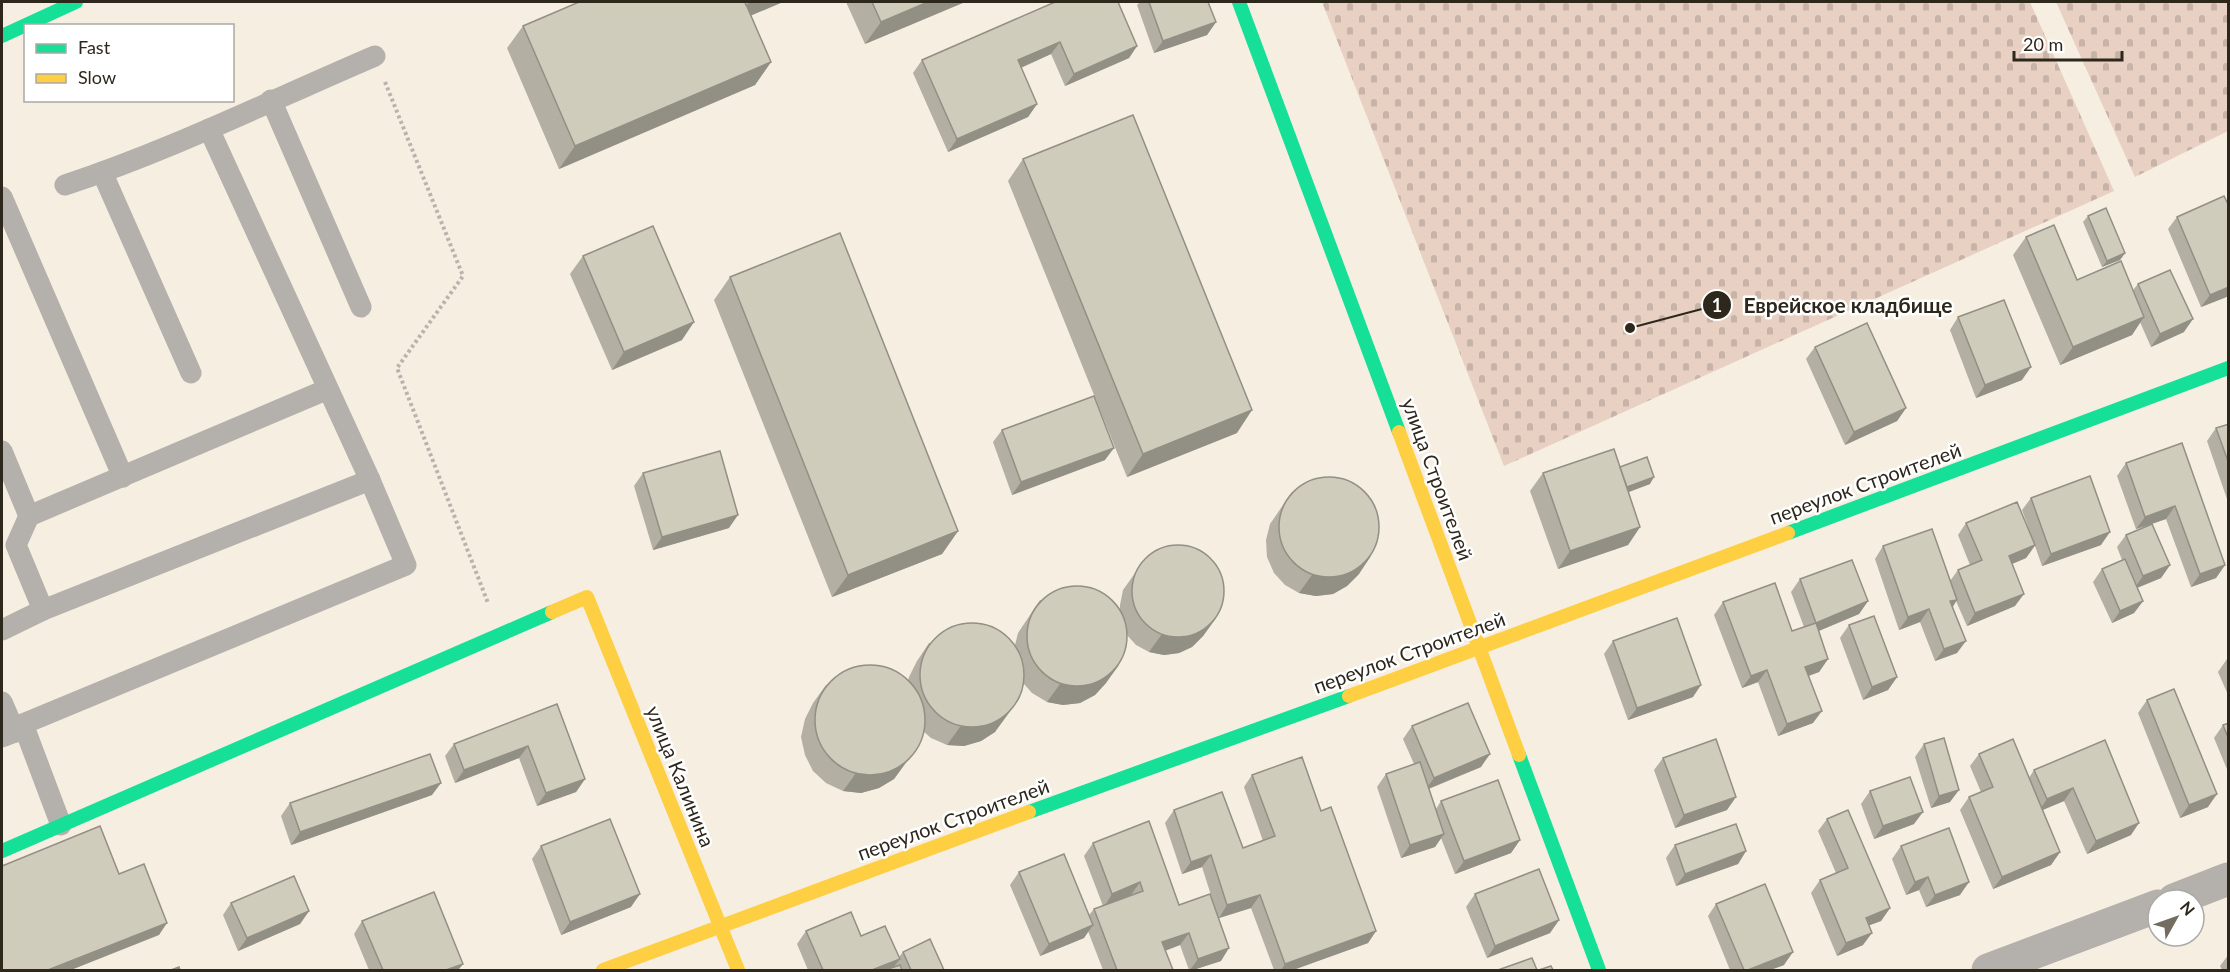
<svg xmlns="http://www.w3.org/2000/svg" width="2230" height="972" viewBox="0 0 2230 972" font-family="Lato,sans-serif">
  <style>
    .cemetery { fill: url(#cemetery-stones) }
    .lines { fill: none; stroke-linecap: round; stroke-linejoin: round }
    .path { stroke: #b8b3ac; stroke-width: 4; stroke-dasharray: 3 3; stroke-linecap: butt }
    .lane { stroke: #b4b0ab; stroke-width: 21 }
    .street { stroke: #b4b0ab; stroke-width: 33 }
    .fast { stroke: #16e098; stroke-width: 14 }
    .slow { stroke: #ffcf43; stroke-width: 14 }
    .wall { fill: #b3afa2 }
    .shaded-wall { fill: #928f84 }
    .building { fill: #d0ccbc; stroke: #928f84; stroke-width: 1.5 }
    .labels { text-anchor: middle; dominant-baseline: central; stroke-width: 5; stroke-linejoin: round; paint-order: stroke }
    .street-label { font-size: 20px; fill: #2d271c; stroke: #fff }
    .leader { fill: none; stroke: #2d271c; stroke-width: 2 }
    .callout-dot { fill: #2d271c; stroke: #fff; stroke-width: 2 }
    .mark-label { font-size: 18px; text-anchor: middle; font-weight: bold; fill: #fff }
    .callout-label { font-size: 21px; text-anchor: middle; font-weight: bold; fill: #2d271c; stroke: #fff; stroke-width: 5; stroke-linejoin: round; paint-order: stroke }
  </style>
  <defs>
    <pattern id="cemetery-stones" width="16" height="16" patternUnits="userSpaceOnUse" patternTransform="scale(1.5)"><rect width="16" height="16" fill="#e8d1c3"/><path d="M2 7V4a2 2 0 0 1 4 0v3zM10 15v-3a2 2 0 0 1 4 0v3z" fill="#c7b3a7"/></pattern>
  </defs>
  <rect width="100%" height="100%" fill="#f5eee1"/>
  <!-- cemetery -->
  <g class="cemetery">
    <polygon points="1322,2 2030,2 2114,191 1504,466"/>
    <polygon points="2056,2 2228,2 2228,131 2135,177"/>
  </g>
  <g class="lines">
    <!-- path -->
    <polyline class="path" points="385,82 463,276 397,368 488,603"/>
    <!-- lane -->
    <g class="lane">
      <polyline points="271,100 361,307"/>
      <polyline points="102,172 191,373"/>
      <path d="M65,185C171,150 272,100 375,56"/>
      <polyline points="2,197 123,477"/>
      <polyline points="2,451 29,516"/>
      <polyline points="43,610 16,545 29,516 328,389"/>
      <polyline points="2,630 43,610 370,480"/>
      <polyline points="2,702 15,732"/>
      <polyline points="23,724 61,825"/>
      <polyline points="2,737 15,732 23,724 406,565 370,480 209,129"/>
    </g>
    <!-- street -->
    <g class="street">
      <polyline points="2174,900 2228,879"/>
      <polyline points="1988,970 2158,906"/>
    </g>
    <!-- fast -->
    <g class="fast">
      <polyline points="1239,2 1399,432"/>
      <polyline points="2,36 76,2"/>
      <polyline points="1788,533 2228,368"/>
      <polyline points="1519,755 1599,970"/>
      <polyline points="1029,812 1349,696"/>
      <polyline points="2,851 552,612"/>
    </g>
    <!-- slow -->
    <g class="slow">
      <polyline points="1399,432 1519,755"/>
      <polyline points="552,612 587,597 738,970"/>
      <polyline points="1349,696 1788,533"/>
      <polyline points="603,970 1029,812"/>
    </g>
  </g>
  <!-- wall -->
  <g class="wall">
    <polygon points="579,2 783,2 751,15 771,62 755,85 559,169 507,48 523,26"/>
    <polygon points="846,2 965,2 865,44"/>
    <polygon points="1055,2 1137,46 1129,58 1065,86 1051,54 1021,68 1037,104 1028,117 948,152 913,73 922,60"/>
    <polygon points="1140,2 1208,2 1216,22 1207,35 1154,53 1137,5"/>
    <polygon points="1023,159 1237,433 1127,477 1008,181"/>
    <polygon points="2229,206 2229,296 2201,307 2168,229 2177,217"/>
    <polygon points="2088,216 2125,253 2120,260 2102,267 2083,222"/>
    <polygon points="2026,237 2077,280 2133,290 2138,284 2184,332 2151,347 2140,322 2132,335 2060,365 2013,255"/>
    <polygon points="583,256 682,340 612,370 570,274"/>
    <polygon points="730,277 958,531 942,554 832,597 714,300"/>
    <polygon points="1958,317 2022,380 1976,398 1950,330"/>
    <polygon points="1815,347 1906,408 1897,421 1845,445 1806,359"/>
    <polygon points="2229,424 2229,498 2227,499 2207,441 2216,428"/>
    <polygon points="1002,430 1105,460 1012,495 993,442"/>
    <polygon points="2182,443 2225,565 2216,578 2191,587 2166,519 2152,524 2170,565 2161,578 2137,588 2143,601 2134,613 2112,623 2093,582 2102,569 2122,560 2117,547 2126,535 2150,525 2136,529 2117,476 2126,463"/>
    <polygon points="1620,467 1650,484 1628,492 1640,527 1628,545 1558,569 1530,491 1543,473"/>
    <polygon points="643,473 729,528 653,550 634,486"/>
    <polygon points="1292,492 1359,574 1347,586 1333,594 1316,596 1299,593 1285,585 1274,573 1267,557 1266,540 1270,524"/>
    <polygon points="2031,498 2101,545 2042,566 2035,546 2026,558 2012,564 2015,606 1967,626 1956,601 1953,607 1957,653 1935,661 1920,622 1899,630 1875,559 1883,546 1950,581 1958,570 1970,565 1958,535 1966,523 2031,535 2022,510"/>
    <polygon points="1145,559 1216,618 1203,636 1192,647 1179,653 1164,655 1149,652 1136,645 1127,635 1106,683 1095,695 1080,703 1063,705 1047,702 1032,693 1024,684 995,732 981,741 964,746 947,745 931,738 923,731 905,764 894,779 879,788 861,793 843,791 826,783 813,771 805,755 801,737 805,719 813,703 826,685 908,681 909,677 917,661 929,643 1015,645 1018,633 1040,600 1120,611 1120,605 1123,590"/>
    <polygon points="1800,579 1868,601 1859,614 1818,631 1828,659 1819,672 1809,676 1813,723 1778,736 1758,682 1742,688 1714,615 1723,602 1792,631 1804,627 1791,592"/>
    <polygon points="1849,625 1897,677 1888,690 1863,700 1840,638"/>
    <polygon points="1613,641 1693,697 1628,720 1604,654"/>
    <polygon points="2227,659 2229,659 2229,697 2218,672"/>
    <polygon points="2147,700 2208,807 2180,818 2138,713"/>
    <polygon points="557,704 585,779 576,792 537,806 519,758 455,783 445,756 454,744"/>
    <polygon points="2229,723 2229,774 2214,738 2223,725"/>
    <polygon points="1412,726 1481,767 1429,789 1436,809 1441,801 1520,840 1511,853 1455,874 1441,838 1435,847 1401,858 1377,787 1386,774 1414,764 1403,739"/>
    <polygon points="2105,740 2131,835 2087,854 2064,801 2042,810 2060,852 2051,865 1993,889 1960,810 1969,797 1981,792 1970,766 1979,754 2029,778 2034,770"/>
    <polygon points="1924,744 1950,802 1931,808 1915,757"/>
    <polygon points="1663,758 1727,810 1675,828 1654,770"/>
    <polygon points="1252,775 1321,811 1376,931 1368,943 1293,970 1274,970 1251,908 1219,918 1221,961 1193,970 1189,970 1180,945 1165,951 1173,970 1103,970 1088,931 1084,938 1040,956 1010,885 1019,872 1089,915 1094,909 1103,906 1084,856 1093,843 1179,905 1217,914 1202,867 1182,874 1165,823 1174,810 1243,848 1263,841 1244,787"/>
    <polygon points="1870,791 1914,824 1874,839 1861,804"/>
    <polygon points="432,795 291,845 281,816 290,803"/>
    <polygon points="1827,819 1890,908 1881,921 1869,925 1863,945 1837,956 1811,893 1820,880 1836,873 1818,831"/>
    <polygon points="1675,845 1746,851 1738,864 1676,886 1666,858"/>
    <polygon points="541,846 631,907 561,935 532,859"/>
    <polygon points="1901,846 1960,895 1926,907 1919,890 1906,895 1892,859"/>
    <polygon points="1475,894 1559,920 1550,933 1487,958 1466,907"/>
    <polygon points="231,903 309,911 300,924 238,951 223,915"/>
    <polygon points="1716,904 1784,965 1770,970 1730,970 1708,916"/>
    <polygon points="362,921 463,964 458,970 369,970 354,934"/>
    <polygon points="806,931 861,936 899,957 903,952 944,970 808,970 797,944"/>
    <polygon points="2229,954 2229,970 2222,970 2220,966"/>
  </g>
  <!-- shaded-wall -->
  <g class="shaded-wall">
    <polygon points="754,2 783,2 729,25 742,7"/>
    <polygon points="928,2 965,2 865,44 881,22"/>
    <polygon points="1216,22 1207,35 1154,53 1163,41"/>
    <polygon points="1060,42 1051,54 1009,73 1018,60"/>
    <polygon points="1137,46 1129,58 1065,86 1074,74"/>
    <polygon points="771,62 755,85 559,169 575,146"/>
    <polygon points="1037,104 1028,117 948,152 957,139"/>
    <polygon points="2125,253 2120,260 2102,267 2107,261"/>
    <polygon points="2229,287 2229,296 2201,307 2210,295"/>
    <polygon points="2144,317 2132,335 2060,365 2073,347"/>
    <polygon points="2193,319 2184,332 2151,347 2160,334"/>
    <polygon points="694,322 682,340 612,370 624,352"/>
    <polygon points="2031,367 2022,380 1976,398 1985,385"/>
    <polygon points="1906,408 1897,421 1845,445 1854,432"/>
    <polygon points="1252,410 1237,433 1127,477 1143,454"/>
    <polygon points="1114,448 1105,460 1012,495 1021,482"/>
    <polygon points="1654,477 1650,484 1621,495 1625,488"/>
    <polygon points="2175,506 2166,519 2136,529 2145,517"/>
    <polygon points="738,515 729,528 653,550 662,537"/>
    <polygon points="1640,527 1628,545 1558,569 1570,551"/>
    <polygon points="958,531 942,554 832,597 848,575"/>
    <polygon points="2110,532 2101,545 2042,566 2051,554"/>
    <polygon points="2035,545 2026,558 2000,569 2009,556"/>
    <polygon points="1371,556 1359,574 1347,586 1333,594 1316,596 1299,593 1312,575"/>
    <polygon points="2170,565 2161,578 2134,589 2143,576"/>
    <polygon points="2225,565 2216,578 2191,587 2200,574"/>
    <polygon points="2024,594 2015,606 1967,626 1975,613"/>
    <polygon points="1957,600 1948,613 1950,601"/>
    <polygon points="1868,601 1859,614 1807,636 1816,623"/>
    <polygon points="2143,601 2134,613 2112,623 2120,611"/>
    <polygon points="1929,609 1920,622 1899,630 1908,617"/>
    <polygon points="1216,618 1203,636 1192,647 1179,653 1164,655 1149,652 1162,634"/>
    <polygon points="1966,641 1957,653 1935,661 1944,649"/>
    <polygon points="1828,659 1819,672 1796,680 1805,667"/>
    <polygon points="1119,665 1106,683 1095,695 1080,703 1063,705 1047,702 1060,684"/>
    <polygon points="1767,670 1758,682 1742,688 1751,676"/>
    <polygon points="1897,677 1888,690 1863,700 1872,687"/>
    <polygon points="1701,685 1693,697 1628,720 1637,708"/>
    <polygon points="1019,699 995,732 981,741 964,746 947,745 960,727"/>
    <polygon points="1822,711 1813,723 1778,736 1787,724"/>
    <polygon points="528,746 519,758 455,783 464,770"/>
    <polygon points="918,746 894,779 879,788 861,793 843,791 856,773"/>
    <polygon points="1490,754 1481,767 1425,790 1434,778"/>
    <polygon points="585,779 576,792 537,806 546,793"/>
    <polygon points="441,783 432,795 291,845 300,832"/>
    <polygon points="2073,788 2064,801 2038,812 2047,799"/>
    <polygon points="1959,790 1950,802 1931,808 1939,796"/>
    <polygon points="2217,794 2208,807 2180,818 2189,805"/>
    <polygon points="1736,797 1727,810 1675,828 1684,815"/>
    <polygon points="1923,812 1914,824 1874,839 1883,826"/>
    <polygon points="2139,823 2131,835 2087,854 2096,841"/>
    <polygon points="1444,834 1435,847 1401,858 1410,845"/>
    <polygon points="1520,840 1511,853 1455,874 1464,861"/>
    <polygon points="1746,851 1738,864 1676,886 1685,874"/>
    <polygon points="2060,852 2051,865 1993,889 2002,877"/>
    <polygon points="1211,855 1202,867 1182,874 1191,862"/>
    <polygon points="1928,877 1919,890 1906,895 1915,882"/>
    <polygon points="1140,882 1131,895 1104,907 1112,894"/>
    <polygon points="1969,882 1960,895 1926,907 1935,895"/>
    <polygon points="640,894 631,907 561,935 570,922"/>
    <polygon points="1260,895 1251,908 1219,918 1227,905"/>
    <polygon points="1890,908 1881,921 1857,930 1866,918"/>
    <polygon points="309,911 300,924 238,951 247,938"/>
    <polygon points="1559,920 1550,933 1487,958 1495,946"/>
    <polygon points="167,923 159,935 71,970 48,970"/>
    <polygon points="1093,925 1084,938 1040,956 1049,944"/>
    <polygon points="1376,931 1368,943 1293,970 1281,970 1285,964"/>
    <polygon points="1189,933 1180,945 1153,955 1162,942"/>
    <polygon points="1872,933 1863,945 1837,956 1846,943"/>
    <polygon points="1229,948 1221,961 1193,970 1190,970 1198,959"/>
    <polygon points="1793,952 1784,965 1770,970 1748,970"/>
    <polygon points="900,959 891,970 872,970"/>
    <polygon points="463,964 458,970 446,970"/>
  </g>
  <!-- building -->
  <g class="building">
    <polygon points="579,2 745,2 771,62 575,146 523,26"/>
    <polygon points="745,2 754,2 746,5"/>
    <polygon points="872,2 928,2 881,22"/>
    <polygon points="1055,2 1118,2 1137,46 1074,74 1060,42 1018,60 1037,104 957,139 922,60"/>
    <polygon points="1149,2 1208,2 1216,22 1163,41"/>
    <polygon points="1133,115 1252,410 1143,454 1023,159"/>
    <polygon points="2224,196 2229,206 2229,287 2210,295 2177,217"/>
    <polygon points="2106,208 2125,253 2107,261 2088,216"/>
    <polygon points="2054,225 2077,280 2121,261 2144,317 2073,347 2026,237"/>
    <polygon points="653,226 694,322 624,352 583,256"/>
    <polygon points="840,233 958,531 848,575 730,277"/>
    <polygon points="2170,270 2193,319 2160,334 2138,284"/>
    <polygon points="2004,300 2031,367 1985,385 1958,317"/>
    <polygon points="1867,323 1906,408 1854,432 1815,347"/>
    <polygon points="1094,396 1114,448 1021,482 1002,430"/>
    <polygon points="2229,424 2229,464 2216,428"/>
    <polygon points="2182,443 2225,565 2200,574 2175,506 2145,517 2126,463"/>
    <polygon points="1614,449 1640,527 1570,551 1543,473"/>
    <polygon points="720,451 738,515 662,537 643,473"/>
    <polygon points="1647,457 1654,477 1627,487 1620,467"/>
    <polygon points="2090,476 2110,532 2051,554 2031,498"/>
    <circle cx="1329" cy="527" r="50"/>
    <polygon points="2017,502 2035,545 2009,556 2024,594 1975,613 1958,570 1982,560 1966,523"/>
    <polygon points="2152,524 2170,565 2143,576 2126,535"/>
    <polygon points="1932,529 1957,600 1950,601 1966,641 1944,649 1929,609 1908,617 1883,546"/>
    <circle cx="1178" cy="591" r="46"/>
    <polygon points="2125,559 2143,601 2120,611 2102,569"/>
    <polygon points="1852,560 1868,601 1816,623 1828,659 1805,667 1822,711 1787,724 1767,670 1751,676 1723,602 1775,583 1792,631 1816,623 1800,579"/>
    <circle cx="1077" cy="636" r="50"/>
    <polygon points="1874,616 1897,677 1872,687 1849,625"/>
    <polygon points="1677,618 1701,685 1637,708 1613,641"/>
    <circle cx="972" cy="675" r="52"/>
    <circle cx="870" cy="720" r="55"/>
    <polygon points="2174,689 2217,794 2189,805 2147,700"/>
    <polygon points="1468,703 1490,754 1434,778 1412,726"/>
    <polygon points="557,704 585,779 546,793 528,746 464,770 454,744"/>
    <polygon points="2229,723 2229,740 2223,725"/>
    <polygon points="1944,738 1959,790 1939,796 1924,744"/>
    <polygon points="1716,739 1736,797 1684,815 1663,758"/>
    <polygon points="2013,739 2060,852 2002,877 1969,797 1993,787 1979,754"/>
    <polygon points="2105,740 2139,823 2096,841 2073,788 2047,799 2034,770"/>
    <polygon points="430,754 441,783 300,832 290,803"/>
    <polygon points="1302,757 1321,811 1331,807 1376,931 1285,964 1260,895 1227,905 1211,855 1191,862 1174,810 1222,792 1243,848 1275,836 1252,775"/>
    <polygon points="1420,762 1444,834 1410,845 1386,774"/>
    <polygon points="1910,777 1923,812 1883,826 1870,791"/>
    <polygon points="1498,780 1520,840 1464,861 1441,801"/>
    <polygon points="1848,810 1890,908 1866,918 1872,933 1846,943 1820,880 1848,868 1827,819"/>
    <polygon points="610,819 640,894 570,922 541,846"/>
    <polygon points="1149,821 1179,905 1210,894 1229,948 1198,959 1189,933 1162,942 1173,970 1117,970 1094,909 1143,891 1140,882 1112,894 1093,843"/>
    <polygon points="1736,824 1746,851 1685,874 1675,845"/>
    <polygon points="100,826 119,874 144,864 167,923 48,970 2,970 2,866"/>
    <polygon points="1949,828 1969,882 1935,895 1928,877 1915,882 1901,846"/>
    <polygon points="1064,854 1093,925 1049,944 1019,872"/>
    <polygon points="1539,869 1559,920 1495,946 1475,894"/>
    <polygon points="294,876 309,911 247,938 231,903"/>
    <polygon points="1765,884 1793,952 1748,970 1744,970 1716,904"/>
    <polygon points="434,892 463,964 446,970 383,970 362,921"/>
    <polygon points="851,912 861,936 885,926 900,959 872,970 823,970 806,931"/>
    <polygon points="930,939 944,970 911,970 903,952"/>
    <polygon points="1532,958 1537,970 1498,970"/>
    <polygon points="900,965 902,970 885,970"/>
    <polygon points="1551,966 1553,970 1539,970"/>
    <polygon points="179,967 180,970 171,970"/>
  </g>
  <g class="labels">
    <!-- street labels -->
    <g class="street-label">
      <text transform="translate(1438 479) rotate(70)">улица Строителей</text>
      <text transform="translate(1865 483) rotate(-20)">переулок Строителей</text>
      <text transform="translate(1409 652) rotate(-20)">переулок Строителей</text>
      <text transform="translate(681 776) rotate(68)">улица Калинина</text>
      <text transform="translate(953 819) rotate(-20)">переулок Строителей</text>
    </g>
  </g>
  <!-- callouts -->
  <path class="leader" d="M1630 328L1717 305"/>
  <g class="callout-dot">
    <circle cx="1630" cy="328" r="6"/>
    <circle cx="1717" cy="305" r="15"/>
  </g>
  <g class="mark-label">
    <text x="1717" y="312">1</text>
  </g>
  <g class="callout-label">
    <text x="1848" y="313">Еврейское кладбище</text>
  </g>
  <!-- border -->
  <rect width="2230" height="972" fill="none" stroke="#2d271c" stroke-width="6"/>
  <!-- legend -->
  <rect x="24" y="24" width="210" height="78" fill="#ffffff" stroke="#aba9a4" stroke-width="1.5"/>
  <rect x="36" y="44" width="30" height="9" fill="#16e098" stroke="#aba9a4" stroke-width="1.5"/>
  <text x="78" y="54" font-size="18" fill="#2d271c">Fast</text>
  <rect x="36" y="74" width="30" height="9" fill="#ffcf43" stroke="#aba9a4" stroke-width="1.5"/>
  <text x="78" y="84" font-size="18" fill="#2d271c">Slow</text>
  <!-- north arrow -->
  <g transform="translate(2176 918) rotate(50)"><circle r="28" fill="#ffffff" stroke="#aba9a4" stroke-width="1.5"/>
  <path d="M0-4.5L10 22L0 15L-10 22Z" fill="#736d61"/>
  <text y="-9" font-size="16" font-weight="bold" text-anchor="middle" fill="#2d271c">N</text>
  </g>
  <!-- scale -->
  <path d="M2014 51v9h108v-9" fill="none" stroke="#2d271c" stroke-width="3"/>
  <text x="2023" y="51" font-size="18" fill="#2d271c" stroke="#ffffff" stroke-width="4.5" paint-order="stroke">20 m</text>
</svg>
